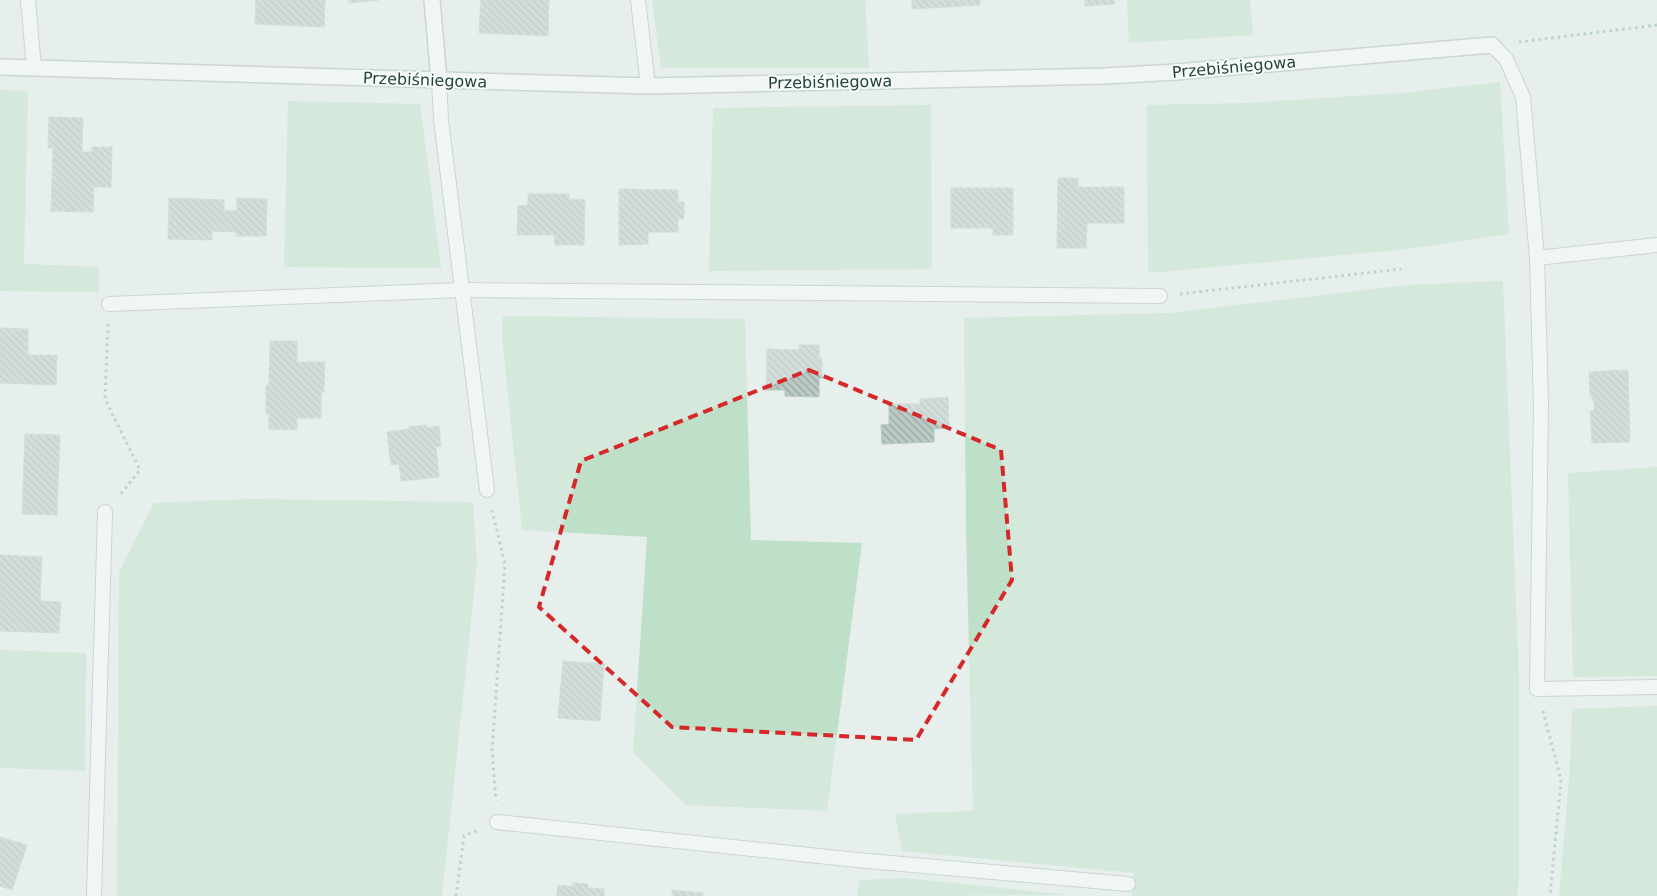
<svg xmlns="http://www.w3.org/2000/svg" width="1657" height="896" viewBox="0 0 1657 896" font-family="'DejaVu Sans',sans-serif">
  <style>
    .grass { fill: #bfe0c8 }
    .building { fill: url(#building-back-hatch); stroke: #b8c9c2 }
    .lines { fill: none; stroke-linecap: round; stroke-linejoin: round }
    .lane-casing { stroke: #a8b8b2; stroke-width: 16 }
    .street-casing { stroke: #a8b8b2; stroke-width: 18 }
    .path { stroke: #86b3a5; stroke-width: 3; stroke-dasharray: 2.5 4; stroke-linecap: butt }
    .lane { stroke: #fff; stroke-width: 14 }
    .street { stroke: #fff; stroke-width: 15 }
    .marked { fill: none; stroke: #d62828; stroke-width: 4; stroke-dasharray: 10 6; stroke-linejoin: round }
    .labels { text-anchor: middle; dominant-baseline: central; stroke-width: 4; stroke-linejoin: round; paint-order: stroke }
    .street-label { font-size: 16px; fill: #24423a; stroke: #f7fbf9 }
  </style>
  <defs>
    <pattern id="building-back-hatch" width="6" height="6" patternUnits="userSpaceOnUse" patternTransform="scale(1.25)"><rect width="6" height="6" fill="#bbcac4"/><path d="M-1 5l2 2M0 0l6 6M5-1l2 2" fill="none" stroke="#98a6a0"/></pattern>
  </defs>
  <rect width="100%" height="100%" fill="#e6efeb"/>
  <!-- grass -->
  <g class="grass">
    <polygon points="652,0 865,0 869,68 661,68"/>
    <polygon points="1127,0 1250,0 1253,35 1129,43"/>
    <polygon points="1500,82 1509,234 1408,249 1148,273 1147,105 1247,103 1402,93"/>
    <polygon points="0,90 28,91 24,264 99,267 99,292 0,291"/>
    <polygon points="288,101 420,104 441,268 284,267"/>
    <polygon points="931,105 932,269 709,271 713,108"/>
    <polygon points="1503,281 1519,679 1519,879 1517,896 1132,896 1134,873 902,851 895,814 973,811 966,531 964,318 1170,313 1408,285"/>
    <polygon points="503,316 745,319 751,540 862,543 827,811 686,805 633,752 647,537 522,530 502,336"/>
    <polygon points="1657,467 1657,676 1573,677 1568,473"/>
    <polygon points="249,499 473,502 477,564 442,896 117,896 119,572 154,503"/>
    <polygon points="0,650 86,653 85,771 0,768"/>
    <polygon points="1657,706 1657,896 1559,896 1570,768 1572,709"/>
    <polygon points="906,878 1069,895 857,896 860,880"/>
  </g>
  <!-- building -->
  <g class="building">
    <polygon points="256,0 325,0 324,27 255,24"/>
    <polygon points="349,0 379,0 349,3"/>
    <polygon points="481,0 549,0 548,36 479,33"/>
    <polygon points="912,0 980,0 980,5 912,9"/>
    <polygon points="1085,0 1114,0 1114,4 1085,6"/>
    <polygon points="49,117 83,118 82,152 92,152 92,147 112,147 111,187 94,187 93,212 51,211 53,148 48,148"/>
    <polygon points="1058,178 1078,178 1078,187 1124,187 1124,223 1087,223 1086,248 1057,248"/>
    <polygon points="951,188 1013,188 1013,235 993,235 993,228 951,228"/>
    <polygon points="619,189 678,190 678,202 684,202 684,219 678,219 678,232 648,232 648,244 619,245"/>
    <polygon points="528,194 569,194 569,199 585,200 584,245 555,245 554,235 517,235 518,206 528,205"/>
    <polygon points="169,198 224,200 224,211 237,211 237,198 267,199 266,236 236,236 236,232 212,231 212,240 168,239"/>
    <polygon points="0,328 28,329 28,355 57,355 56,385 0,383"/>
    <polygon points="270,341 297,341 297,362 325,362 324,392 321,393 321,418 297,418 297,430 269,429 269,414 266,414 266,385 269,385"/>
    <polygon points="799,345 819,345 819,358 822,358 822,378 819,378 819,397 785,396 785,390 766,390 767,349 799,350"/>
    <polygon points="1628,370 1630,442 1592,443 1590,411 1594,411 1594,402 1590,395 1589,372"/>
    <polygon points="948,397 949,428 934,429 934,442 882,444 881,425 889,424 889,404 920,404 920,399"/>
    <polygon points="426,425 426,428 439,426 441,446 436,447 439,477 401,481 399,464 391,465 387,432 409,429 409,427"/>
    <polygon points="25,434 60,435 57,515 22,514"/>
    <polygon points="0,555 42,557 40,601 61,602 59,633 0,631"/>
    <polygon points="563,661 604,664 600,721 558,718"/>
    <polygon points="0,837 27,845 12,890 0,886"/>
    <polygon points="573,883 588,884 588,888 604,889 604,896 557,896 558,885 573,887"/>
    <polygon points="672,890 703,893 702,896 672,896"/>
  </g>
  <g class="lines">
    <defs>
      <g id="lane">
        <polyline points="28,0 34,68"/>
        <polyline points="638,0 648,86"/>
        <polyline points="1492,45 1506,59 1523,97 1537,258 1541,405 1537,689 1657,687"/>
        <polyline points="439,80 441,120 487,490"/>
        <polyline points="1537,258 1657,245"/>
        <polyline points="109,304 462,290 1160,296"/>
        <polyline points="497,822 857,860 1128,884"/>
        <polyline points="94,896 105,512"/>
      </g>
      <g id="street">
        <polyline points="432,0 439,80"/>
        <polyline points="0,67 648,86 1106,76 1176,72 1492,45"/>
      </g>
    </defs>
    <!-- lane casing -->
    <use href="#lane" class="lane-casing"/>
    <!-- street casing -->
    <use href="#street" class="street-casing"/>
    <!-- path -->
    <g class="path">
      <polyline points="1519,42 1657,25"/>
      <polyline points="1180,294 1401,269"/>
      <polyline points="108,324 105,399 140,470 119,496"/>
      <polyline points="492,510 505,564 492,751 496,801"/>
      <polyline points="1543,711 1561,780 1550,896"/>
      <polyline points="456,896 464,836 479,830"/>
    </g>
    <!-- lane -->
    <use href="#lane" class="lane"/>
    <!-- street -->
    <use href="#street" class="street"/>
  </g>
  <!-- marked area -->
  <path d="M0 0H1657V896H0ZM809,370L1001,450L1012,580L916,740L672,727L539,607L581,461Z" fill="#e6efeb" fill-opacity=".55" fill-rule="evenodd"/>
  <path class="marked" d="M809,370L1001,450L1012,580L916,740L672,727L539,607L581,461Z"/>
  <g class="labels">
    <!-- street labels -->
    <g class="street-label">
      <text transform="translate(1234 67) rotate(-5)">Przebiśniegowa</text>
      <text transform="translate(425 80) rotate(2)">Przebiśniegowa</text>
      <text transform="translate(830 82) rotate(-1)">Przebiśniegowa</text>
    </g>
  </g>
</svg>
